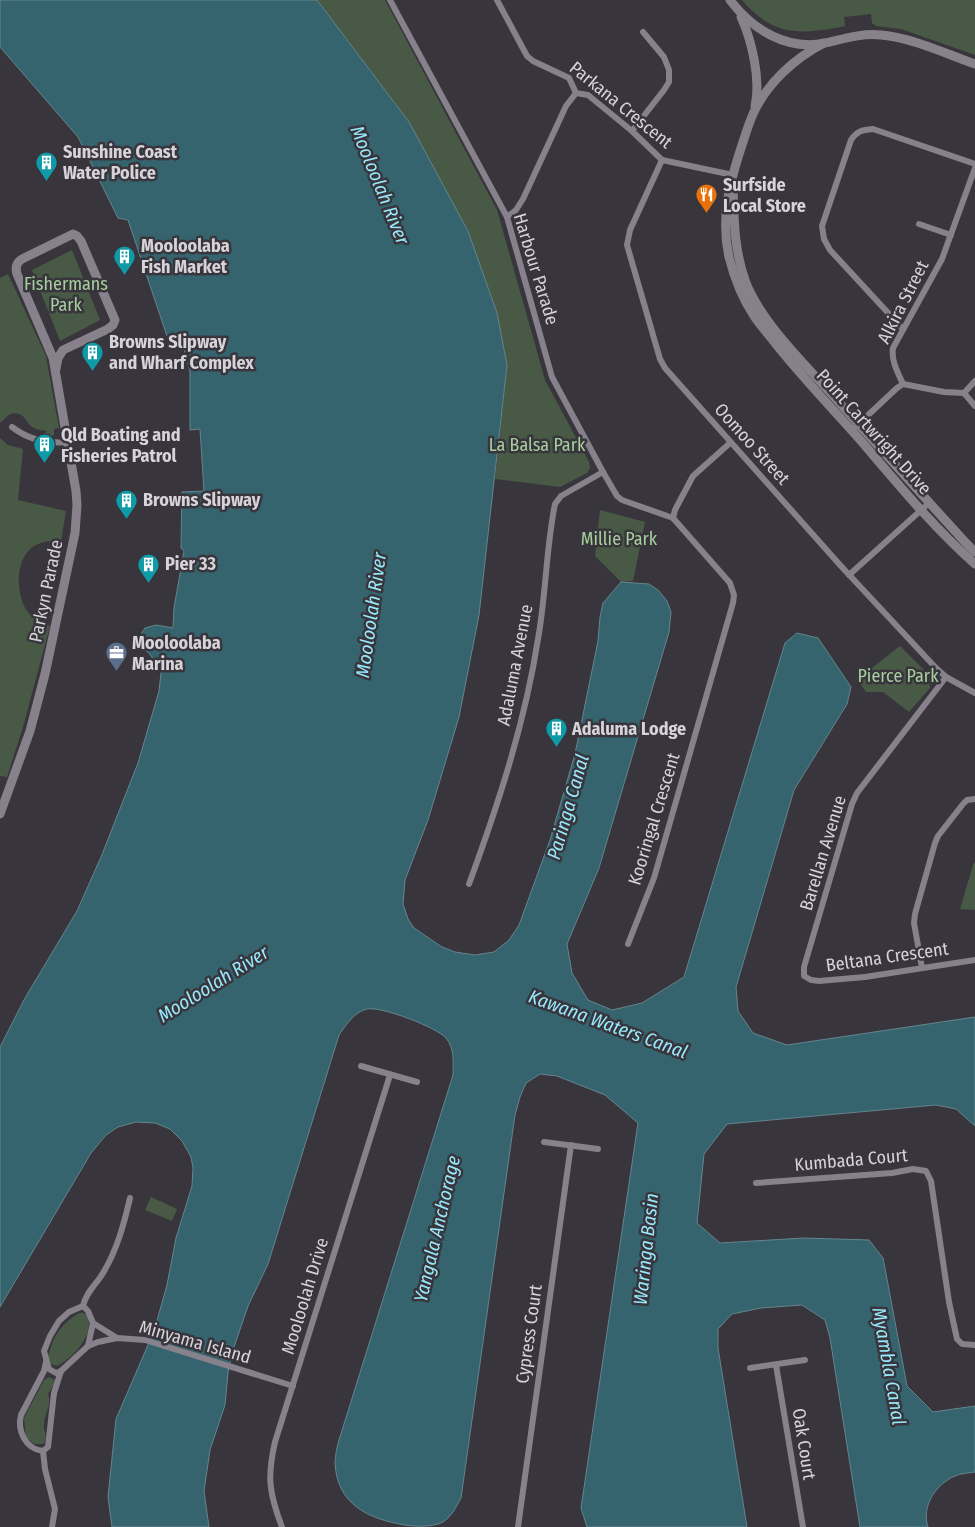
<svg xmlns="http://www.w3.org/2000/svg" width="975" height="1527" viewBox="0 0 975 1527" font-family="'Fira Sans Condensed',sans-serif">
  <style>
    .green { fill: #485a45 }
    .water { fill: #35646e; stroke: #65858e }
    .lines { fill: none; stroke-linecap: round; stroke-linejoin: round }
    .street { stroke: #86818a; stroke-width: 6 }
    .secondary { stroke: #86818a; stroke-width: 9 }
    .labels { text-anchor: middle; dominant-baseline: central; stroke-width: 5; stroke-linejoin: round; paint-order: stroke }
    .street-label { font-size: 18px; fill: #d6d3d9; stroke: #39353d }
    .poi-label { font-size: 18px; font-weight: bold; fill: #d6d3d9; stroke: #39353d; text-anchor: start }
    .park-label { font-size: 18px; fill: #a5cf9c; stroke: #39353d }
    .water-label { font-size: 19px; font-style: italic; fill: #97e9fc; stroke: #39353d }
  </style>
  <rect width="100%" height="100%" fill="#39353d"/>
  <!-- green -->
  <g class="green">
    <polygon points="317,0 385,0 497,210 545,380 589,462 590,468 587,473 560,487 495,479 507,365 497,313 468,231 409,122"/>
    <path d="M742,0H975V55L901,29L876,26L872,23L871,14L844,17L845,26C800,35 774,37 742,0Z"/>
    <polygon points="72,250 100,320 60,341 32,270"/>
    <path d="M8,274L46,356L59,428L54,429V435L49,437L42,436L47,431C43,430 38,430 34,428C24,423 27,411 10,414L0,423V278Z"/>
    <path d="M0,438L8,445L23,449L18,500L66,511L61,541C54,541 47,541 41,543C15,550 14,592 27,611C33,619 41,623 50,626L23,727L7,777L0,776Z"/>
    <polygon points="600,510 645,522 633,581 621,582 595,556"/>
    <polygon points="900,646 929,675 930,688 909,712 883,692 866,692 856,678 863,675"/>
    <polygon points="975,862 975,910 960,909 973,865"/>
    <polygon points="151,1197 177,1209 172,1221 145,1210"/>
    <path d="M79,1313C84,1312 86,1313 88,1318C94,1336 71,1359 57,1366L51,1364L48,1357C53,1336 61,1324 79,1313Z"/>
    <path d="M49,1377L55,1380L53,1386L48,1394C52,1404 45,1413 44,1423C43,1432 48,1434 44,1444H34L26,1437L24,1418L44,1380Z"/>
  </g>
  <!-- water -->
  <path class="water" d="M0,0H317L409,122L468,231L497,313L507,365L479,615L459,717L428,820L405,880L403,904L408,919L414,928L442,947L455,952L475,955L494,952L509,940L519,925L550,840L575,754L598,641L600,617L603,603L621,582L649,584L658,590L667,601L671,612L669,632L599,868L567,944L572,973L588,1000L612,1010L642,1003L684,977L785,643L797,633L818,638L851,687L847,704L794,790L736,987L738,1011L753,1033L787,1045L975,1017V1126L956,1109L936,1105L727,1124L704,1154L697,1223L720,1243L804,1238L869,1240L883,1258L907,1386L933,1412L975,1406V1472C969,1473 961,1473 955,1476C936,1484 921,1506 928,1527H860L830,1338L825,1320L802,1305L761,1308L732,1314L718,1329V1348L747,1527H587L581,1508L638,1123L605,1095L557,1076L540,1074L526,1083L520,1097L515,1115L461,1498C456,1507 452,1516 443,1522C433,1527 417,1527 405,1525C369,1519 337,1505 335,1463C335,1456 337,1447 339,1440L453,1075C453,1062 455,1049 446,1038C436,1027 381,1006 367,1009C354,1012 346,1025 339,1035L268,1264L248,1306L232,1353L228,1373L225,1405L210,1450L204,1491L209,1527H112L108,1497L116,1419L154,1331L167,1285L176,1238L192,1186L193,1168L191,1157L182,1141L170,1129L155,1123L136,1122L118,1127L106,1135L91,1153L0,1307V1047L25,998L77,911L101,857L138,763L159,691L162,664L157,659H153L149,653L137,644L139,637L145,628L156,625L173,628L174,608L184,551L181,548L182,492L204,491L200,429L190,430V372L180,333L167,336L128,220L118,218L78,137L0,47Z"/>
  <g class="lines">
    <!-- street -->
    <g class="street">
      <polyline points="390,0 507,217 552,377 603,472 617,496 622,500 673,518"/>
      <polyline points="497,0 527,56 533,61 569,78 576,93 588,95 632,131 662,160 733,175"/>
      <polyline points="632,131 664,90 669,82 669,70 664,57 643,32"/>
      <polyline points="662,160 630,230 627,245 660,359 665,368 840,565 935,667 946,677 975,693"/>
      <polyline points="507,217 516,210 523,199 566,106 576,93"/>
      <polyline points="919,224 951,235"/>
      <path d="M903,329L830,250L824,239L822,226L851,140C857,131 862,130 873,129L975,164"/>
      <path d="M903,384C898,373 891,361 893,348L942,259L975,168"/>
      <polyline points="903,384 944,392 964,393 975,381"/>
      <polyline points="964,393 975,406"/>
      <path d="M12,427C29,440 47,444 68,442"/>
      <polyline points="851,431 897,388 903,384"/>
      <polyline points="673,518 675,510 693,476 730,443"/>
      <polyline points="849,575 929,503"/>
      <polyline points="946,677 857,793 852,804 804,967 804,976 811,980 819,981 865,977 975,960"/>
      <path d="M469,884C498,805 525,723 538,639C546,595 546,548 555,504L561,496L603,472"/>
      <polyline points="628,944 654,878 733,603 734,595 730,583 673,518"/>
      <polyline points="922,968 914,923 915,914 935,843 938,836 963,804 967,800 975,799"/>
      <polyline points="361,1066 417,1082"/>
      <polyline points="544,1142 598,1149"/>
      <polyline points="756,1183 892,1173 913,1169 926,1171 931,1181 949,1302 957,1339 962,1344 975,1345"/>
      <path d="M83,1306C86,1292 96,1285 103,1273C117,1250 124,1224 130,1198"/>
      <polyline points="83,1306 88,1311 93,1323 117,1338"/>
      <polyline points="88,1346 93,1323"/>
      <polyline points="776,1365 803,1527"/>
      <polyline points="750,1368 805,1360"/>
      <polyline points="61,1371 56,1373 49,1369 44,1351 50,1336 59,1321 69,1312 83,1306"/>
      <polyline points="43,1451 48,1447 54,1393 61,1371 88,1346 98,1342 117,1338 145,1340 293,1386"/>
      <path d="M43,1451C25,1449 17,1430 21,1415L44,1371L46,1362"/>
      <polyline points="43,1451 45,1469 55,1509 52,1527"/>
      <path d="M282,1527C269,1493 267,1477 275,1442L390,1075"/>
      <polyline points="518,1527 571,1145"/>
    </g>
    <!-- secondary -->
    <g class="secondary">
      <path d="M730,0C752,29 786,51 825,43C843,39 861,33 881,35C913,38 944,53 975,64"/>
      <path d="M741,17C752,41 761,80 755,106"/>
      <path d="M824,43C795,58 767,83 753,114C749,123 746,133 743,142C730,181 720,216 729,257C734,277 742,298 754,316C760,325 768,334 775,343C802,377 833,409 862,442C898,484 933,527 975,564"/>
      <path d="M733,186C734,219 734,251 746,283C763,325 806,365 836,399C879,447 922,495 966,543L975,552"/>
      <path d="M0,814L30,731L45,674L75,533L77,505L76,491L53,358L17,274C15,267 17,262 22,259L73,234L77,236L81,241L115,320L113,325L108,329L63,350L58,358L56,369"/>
    </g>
  </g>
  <!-- icons -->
  <defs>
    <symbol id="building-pin" viewBox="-11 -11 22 30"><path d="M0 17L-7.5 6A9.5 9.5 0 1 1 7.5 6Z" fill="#0f9aa8" stroke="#39353d"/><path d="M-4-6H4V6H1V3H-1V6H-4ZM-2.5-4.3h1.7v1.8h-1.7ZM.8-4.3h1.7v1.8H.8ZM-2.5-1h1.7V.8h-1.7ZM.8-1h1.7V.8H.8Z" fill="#fff"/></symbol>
    <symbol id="restaurant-pin" viewBox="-11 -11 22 30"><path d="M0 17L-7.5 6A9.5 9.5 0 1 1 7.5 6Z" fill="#e8710a" stroke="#39353d"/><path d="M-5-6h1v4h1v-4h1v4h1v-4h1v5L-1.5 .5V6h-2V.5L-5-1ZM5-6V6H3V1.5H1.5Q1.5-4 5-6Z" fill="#fff"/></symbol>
    <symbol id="office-pin" viewBox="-11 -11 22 30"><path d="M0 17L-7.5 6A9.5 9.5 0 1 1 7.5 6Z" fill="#5c6f8a" stroke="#39353d"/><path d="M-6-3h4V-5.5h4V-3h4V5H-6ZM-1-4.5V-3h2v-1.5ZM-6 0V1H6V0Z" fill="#fff"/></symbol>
  </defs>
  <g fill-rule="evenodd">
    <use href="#building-pin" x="34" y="150" width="25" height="34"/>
    <use href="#restaurant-pin" x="694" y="182" width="25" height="34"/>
    <use href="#building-pin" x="112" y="244" width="25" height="34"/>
    <use href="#building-pin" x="80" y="340" width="25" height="34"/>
    <use href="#building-pin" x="32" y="432" width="25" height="34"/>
    <use href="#building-pin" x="114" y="488" width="25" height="34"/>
    <use href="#building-pin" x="136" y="552" width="25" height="34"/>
    <use href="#office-pin" x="104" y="640" width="25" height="34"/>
    <use href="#building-pin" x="544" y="716" width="25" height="34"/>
  </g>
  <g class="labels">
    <!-- street labels -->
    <g class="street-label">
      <text transform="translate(621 105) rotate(39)">Parkana Crescent</text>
      <text transform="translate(536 269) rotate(73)">Harbour Parade</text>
      <text transform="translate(903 302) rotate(-63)">Alkira Street</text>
      <text transform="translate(874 432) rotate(48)">Point Cartwright Drive</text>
      <text transform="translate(752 444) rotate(48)">Oomoo Street</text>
      <text transform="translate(46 591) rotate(-78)">Parkyn Parade</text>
      <text transform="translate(515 665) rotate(-79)">Adaluma Avenue</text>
      <text transform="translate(654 819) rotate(-73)">Kooringal Crescent</text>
      <text transform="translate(823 853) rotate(-73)">Barellan Avenue</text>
      <text transform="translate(887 957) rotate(-8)">Beltana Crescent</text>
      <text transform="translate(851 1160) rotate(-5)">Kumbada Court</text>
      <text transform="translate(305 1296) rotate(-73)">Mooloolah Drive</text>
      <text transform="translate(529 1334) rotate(-82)">Cypress Court</text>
      <text transform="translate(195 1342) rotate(16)">Minyama Island</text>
      <text transform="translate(804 1444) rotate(81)">Oak Court</text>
    </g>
    <!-- poi labels -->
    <g class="poi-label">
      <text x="63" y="152">Sunshine Coast<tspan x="63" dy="21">Water Police</tspan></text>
      <text x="723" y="185">Surfside<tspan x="723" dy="21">Local Store</tspan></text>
      <text x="141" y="246">Mooloolaba<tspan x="141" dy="21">Fish Market</tspan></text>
      <text x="109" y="342">Browns Slipway<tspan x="109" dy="21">and Wharf Complex</tspan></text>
      <text x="61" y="435">Qld Boating and<tspan x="61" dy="21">Fisheries Patrol</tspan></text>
      <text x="143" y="500">Browns Slipway</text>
      <text x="165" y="564">Pier 33</text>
      <text x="132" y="643">Mooloolaba<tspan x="132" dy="21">Marina</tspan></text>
      <text x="572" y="729">Adaluma Lodge</text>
    </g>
    <!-- park labels -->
    <g class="park-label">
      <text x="66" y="284">Fishermans<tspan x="66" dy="21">Park</tspan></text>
      <text x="537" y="445">La Balsa Park</text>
      <text x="619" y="539">Millie Park</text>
      <text x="898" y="676">Pierce Park</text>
    </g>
    <!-- water labels -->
    <g class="water-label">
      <text transform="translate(380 185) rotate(68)">Mooloolah River</text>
      <text transform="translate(371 615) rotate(-82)">Mooloolah River</text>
      <text transform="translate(568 807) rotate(-74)">Paringa Canal</text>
      <text transform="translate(213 984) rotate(-32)">Mooloolah River</text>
      <text transform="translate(608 1024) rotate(20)">Kawana Waters Canal</text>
      <text transform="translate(437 1229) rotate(-77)">Yangala Anchorage</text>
      <text transform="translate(646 1249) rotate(-84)">Waringa Basin</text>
      <text transform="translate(889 1366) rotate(80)">Myambla Canal</text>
    </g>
  </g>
</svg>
